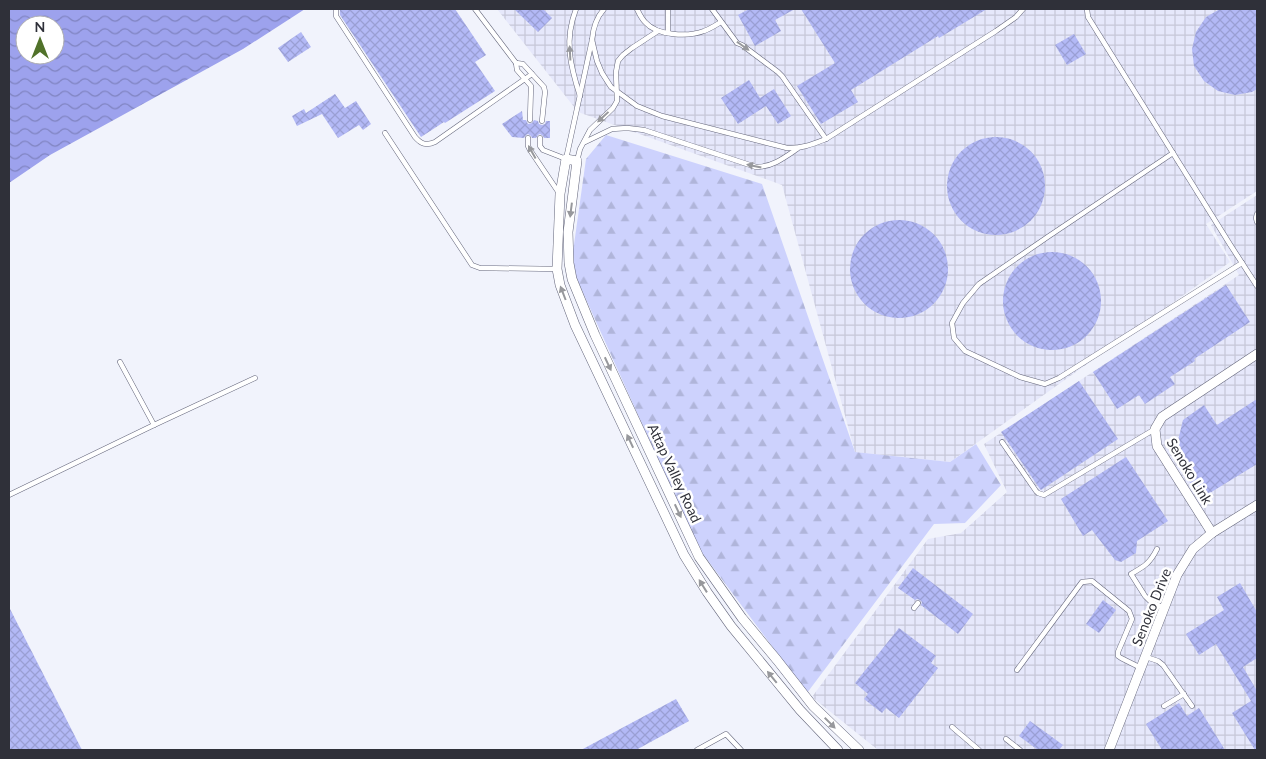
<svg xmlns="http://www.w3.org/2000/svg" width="1266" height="759" viewBox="0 0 1266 759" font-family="Lato,sans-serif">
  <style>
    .industrial { fill: url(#industrial-grid) }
    .forest { fill: url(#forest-firs) }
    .water { fill: url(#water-waves); fill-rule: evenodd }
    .building { fill: url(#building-cross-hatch) }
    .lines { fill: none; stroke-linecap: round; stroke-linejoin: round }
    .lane-casing { stroke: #65677c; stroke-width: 5.5 }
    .street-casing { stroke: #65677c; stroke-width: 10 }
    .lane { stroke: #fff; stroke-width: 4.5 }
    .street { stroke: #fff; stroke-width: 9 }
    .oneway { fill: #97989c }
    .labels { text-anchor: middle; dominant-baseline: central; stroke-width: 5; stroke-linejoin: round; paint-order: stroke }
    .street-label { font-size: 14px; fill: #2f3039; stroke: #fff }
  </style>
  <defs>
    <pattern id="industrial-grid" width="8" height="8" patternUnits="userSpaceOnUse" patternTransform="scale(1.25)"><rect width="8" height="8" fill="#e6e8fb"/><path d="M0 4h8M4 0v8" fill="none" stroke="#c6c7d8"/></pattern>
    <pattern id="forest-firs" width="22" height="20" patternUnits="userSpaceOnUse" patternTransform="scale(1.25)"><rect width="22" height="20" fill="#cdd2fd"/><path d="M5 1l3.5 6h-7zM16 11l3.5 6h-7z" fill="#b0b5da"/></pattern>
    <pattern id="water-waves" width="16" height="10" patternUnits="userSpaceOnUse" patternTransform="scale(1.25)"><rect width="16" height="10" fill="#9da2ed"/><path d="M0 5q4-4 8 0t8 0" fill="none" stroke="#8084c1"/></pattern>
    <pattern id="building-cross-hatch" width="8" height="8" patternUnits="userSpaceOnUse" patternTransform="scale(1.25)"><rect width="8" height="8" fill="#b3b9f6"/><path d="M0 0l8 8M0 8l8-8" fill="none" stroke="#9a9fd4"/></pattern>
  </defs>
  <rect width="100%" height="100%" fill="#f1f3fc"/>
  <!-- industrial -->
  <g class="industrial">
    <polygon points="497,9 1257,9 1257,191 1206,224 1230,262 950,462 855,452 782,185 578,112"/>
    <polygon points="1257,195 1257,750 878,750 812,697 928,539 961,533 1007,492 984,444 1239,275 1211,225"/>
  </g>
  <!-- forest -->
  <polygon class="forest" points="606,135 762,184 855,452 950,462 976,444 1001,485 965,523 934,524 807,693 697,546 571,266 586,159"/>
  <!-- water -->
  <path class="water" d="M9,9H305L243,49L50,155L9,183ZM25,25H55V55H25Z"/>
  <!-- building -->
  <g class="building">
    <polygon points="340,9 455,9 486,55 475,62 495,91 445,123 444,122 421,137 340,15"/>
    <polygon points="514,9 543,9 552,18 538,32"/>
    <polygon points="749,9 795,9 775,20 781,31 755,46 738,15"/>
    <polygon points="801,9 987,9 939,38 938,36 851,90 858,102 821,124 797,86 835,63"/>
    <polygon points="1220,9 1252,9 1257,10 1257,89 1252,92 1235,95 1218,91 1204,81 1194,66 1192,49 1196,32 1206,17"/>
    <polygon points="301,32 311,47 288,62 278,48"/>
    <polygon points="1074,34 1086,54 1067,65 1055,45"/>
    <polygon points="749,80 760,98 774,89 791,116 778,124 766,106 738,124 721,98"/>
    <polygon points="335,94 345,108 356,101 371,124 363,130 359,125 338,138 322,114 297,126 292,116 304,109 306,113"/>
    <polygon points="522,111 523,120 526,120 528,124 532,123 534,120 538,121 539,124 542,125 545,124 546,121 550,121 550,138 544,138 543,136 540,134 538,135 536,138 532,138 531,136 528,134 526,135 524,138 512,137 502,124"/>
    <circle cx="996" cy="186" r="49"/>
    <circle cx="899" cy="269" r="49"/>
    <circle cx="1052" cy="301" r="49"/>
    <polygon points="1226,285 1250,322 1194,359 1195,361 1170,377 1175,384 1145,404 1139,395 1117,409 1093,372"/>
    <polygon points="1079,381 1118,439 1041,490 1040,489 1001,432"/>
    <polygon points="1257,399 1257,464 1200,499 1174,457 1183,420 1204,405 1217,425"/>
    <polygon points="1126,457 1168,521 1137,541 1136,553 1121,562 1115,560 1092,530 1083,536 1061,499"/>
    <polygon points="913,568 973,614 958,634 921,605 922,602 920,600 917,599 915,600 898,588"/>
    <polygon points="1240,583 1257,612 1257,658 1243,667 1257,691 1257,750 1255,750 1232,713 1251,701 1216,644 1199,655 1186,634 1224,610 1217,597"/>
    <polygon points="1103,600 1116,610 1099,633 1086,624"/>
    <polygon points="9,607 82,750 9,750"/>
    <polygon points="899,628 936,656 931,663 938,668 899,718 886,708 882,713 864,699 868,694 855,683"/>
    <polygon points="676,699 689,721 636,750 581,750"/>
    <polygon points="1179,703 1187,716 1199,708 1225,750 1162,750 1146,724"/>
    <polygon points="1030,721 1063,745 1059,750 1038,750 1019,736"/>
  </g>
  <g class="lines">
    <defs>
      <g id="lane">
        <path d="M336,9V16L415,137C421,144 426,146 435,142L532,74"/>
        <polyline points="475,9 516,63 517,70 531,86 530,120"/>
        <path d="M576,9C564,40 570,65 580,96"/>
        <path d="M637,9C639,13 641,18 645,22C657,36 688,37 704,31C710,29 716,25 721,22"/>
        <polyline points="668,9 668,33"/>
        <polyline points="712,9 737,43 742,45 778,72 782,76 826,139"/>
        <polyline points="1087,9 1088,17 1231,246 1257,286"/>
        <path d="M592,40L597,61L602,73L611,87L637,106L662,116L787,148C801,149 813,144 826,139L996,31L1016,17L1023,9"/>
        <polyline points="516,63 523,64 544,87 545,92 542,121"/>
        <polyline points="385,133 472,265 480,268 557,269"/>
        <polyline points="528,138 528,146 530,150 559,193"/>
        <path d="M540,138V146L543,150L566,159L592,40C593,28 596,18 604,9"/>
        <path d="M585,142L612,129L627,128L644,130L756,167C772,167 784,158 797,149"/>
        <polyline points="1173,153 1049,236 979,284 963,303 952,323 954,338 965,351 1020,377 1045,384 1059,378 1242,263"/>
        <polyline points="577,161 580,149 590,130 613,108 617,101 616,72 618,61 623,55 632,48 658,31"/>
        <polyline points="1257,214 1256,218 1257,222"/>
        <polyline points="120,362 154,425"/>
        <polyline points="1002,442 1036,491 1038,493 1044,495 1155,429"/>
        <polyline points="9,495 154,425 255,378"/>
        <path d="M1157,549C1150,563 1145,566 1131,574L1145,596L1150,601L1164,608"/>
        <polyline points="914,608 918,603"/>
        <polyline points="1146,657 1158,661 1163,665 1192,706"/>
        <polyline points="1017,670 1082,582 1092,581 1129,611 1132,619 1118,652 1118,656 1121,658 1141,668"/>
        <polyline points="1164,706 1184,694"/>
        <polyline points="952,727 979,750"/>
        <polyline points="1006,739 1020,750"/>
        <polyline points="697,750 726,734 741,750"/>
      </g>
      <g id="street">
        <polyline points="1212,533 1157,446 1155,429 1162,417 1257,354"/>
        <polyline points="838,750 800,710 731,626 707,592 684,555 575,325 560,285 557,269 560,194 566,159 577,161 568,232 569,263 572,279 595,335 699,557 742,618 777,660 813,706 859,750"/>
        <polyline points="1109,750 1177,575 1193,549 1212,533 1257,505"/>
      </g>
    </defs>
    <!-- lane casing -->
    <use href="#lane" class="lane-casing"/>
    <!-- street casing -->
    <use href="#street" class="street-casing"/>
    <!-- lane -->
    <use href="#lane" class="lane"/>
    <!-- street -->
    <use href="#street" class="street"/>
  </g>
  <!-- one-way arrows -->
  <defs><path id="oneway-solid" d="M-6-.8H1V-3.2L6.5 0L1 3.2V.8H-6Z" transform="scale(1.25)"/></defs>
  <g class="oneway">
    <use href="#oneway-solid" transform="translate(743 46) rotate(35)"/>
    <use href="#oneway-solid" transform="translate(570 53) rotate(-93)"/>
    <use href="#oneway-solid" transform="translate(603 117) rotate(137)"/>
    <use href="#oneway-solid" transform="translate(532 152) rotate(-119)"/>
    <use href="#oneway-solid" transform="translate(754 166) rotate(-168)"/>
    <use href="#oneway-solid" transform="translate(571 210) rotate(97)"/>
    <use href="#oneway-solid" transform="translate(563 293) rotate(-111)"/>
    <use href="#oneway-solid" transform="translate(608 364) rotate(65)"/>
    <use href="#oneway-solid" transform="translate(630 441) rotate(-115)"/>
    <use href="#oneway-solid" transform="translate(678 511) rotate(65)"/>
    <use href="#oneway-solid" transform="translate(703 586) rotate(-122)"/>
    <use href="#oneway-solid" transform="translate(772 677) rotate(-129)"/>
    <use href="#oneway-solid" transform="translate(830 723) rotate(45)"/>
  </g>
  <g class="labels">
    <!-- street labels -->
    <g class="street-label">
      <text transform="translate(1190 471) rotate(59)">Senoko Link</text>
      <text transform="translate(675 473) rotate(65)">Attap Valley Road</text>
      <text transform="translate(1151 607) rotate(-68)">Senoko Drive</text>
    </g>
  </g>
  <!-- border -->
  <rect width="1266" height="759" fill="none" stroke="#2f3039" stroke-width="20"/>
  <!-- north arrow -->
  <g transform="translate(40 40)"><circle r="24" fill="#ffffff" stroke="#acacb0"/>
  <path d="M0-4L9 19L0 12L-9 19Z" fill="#51722a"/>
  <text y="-8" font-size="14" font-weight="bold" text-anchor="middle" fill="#2f3039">N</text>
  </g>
</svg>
